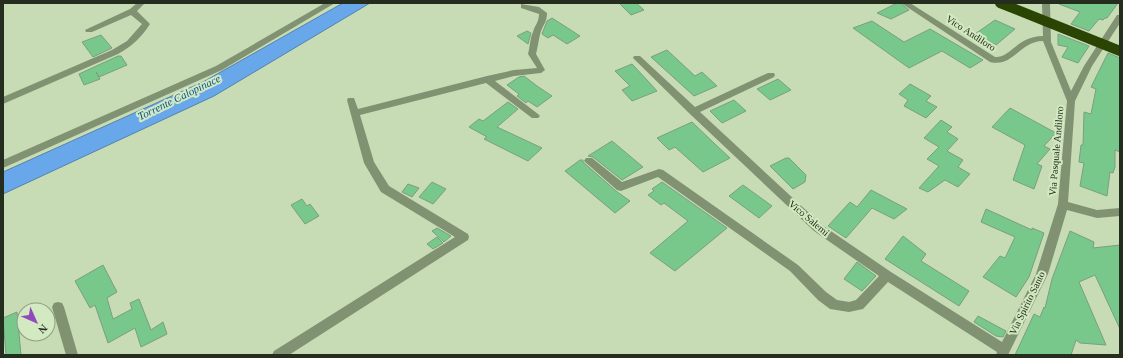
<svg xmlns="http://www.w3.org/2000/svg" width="1123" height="358" viewBox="0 0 1123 358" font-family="Georgia,serif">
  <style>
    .water { fill: #68a8ea; stroke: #5483ad }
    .building { fill: #78c88b; stroke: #7a9e82 }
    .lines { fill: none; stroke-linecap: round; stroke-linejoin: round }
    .minor { fill: #809271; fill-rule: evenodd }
    .highway-bridge { stroke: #2a4503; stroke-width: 10 }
    .labels { text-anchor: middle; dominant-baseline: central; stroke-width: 4; stroke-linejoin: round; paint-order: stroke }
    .street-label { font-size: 10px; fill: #252d1e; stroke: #d3e9c1 }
    .water-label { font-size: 11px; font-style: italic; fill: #0a518e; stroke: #d3e9c1 }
  </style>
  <rect width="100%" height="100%" fill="#c7dcb4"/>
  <!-- water -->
  <polygon class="water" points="343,3 370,3 214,96 3,194 3,172 203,82"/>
  <!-- building -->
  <g class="building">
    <polygon points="619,3 636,3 644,10 631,15"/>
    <polygon points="897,3 900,3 909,10 891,19 877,13"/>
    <polygon points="1059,3 1118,3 1107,18 1105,18 1103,20 1099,19 1089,31 1071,24 1080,12 1059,4"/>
    <polygon points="552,18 580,36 567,44 553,35 548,38 542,34 547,21"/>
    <polygon points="995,20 1015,29 996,45 975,34"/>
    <polygon points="872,21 904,42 930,29 983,60 970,68 942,51 909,68 853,28"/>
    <polygon points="527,31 531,33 528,44 517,36"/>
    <polygon points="1058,34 1089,46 1078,63 1062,57 1068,47 1058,45"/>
    <polygon points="101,35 112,48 93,57 82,42"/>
    <polygon points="667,50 695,76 702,72 717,86 694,96 651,57"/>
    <polygon points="1108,53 1120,58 1120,152 1115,150 1115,167 1113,173 1110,172 1107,196 1080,186 1084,163 1079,162 1081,145 1083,145 1084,112 1091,114 1096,89 1091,87"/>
    <polygon points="118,56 121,56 127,65 99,77 96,72 100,79 84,85 79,74"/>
    <polygon points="632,64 647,80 657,91 632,101 622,90 630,86 615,71"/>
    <polygon points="524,76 537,86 552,96 537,107 528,101 526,103 517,96 519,94 507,85 519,77"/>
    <polygon points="778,79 791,90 770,100 757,89"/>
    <polygon points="910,84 931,96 926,101 937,107 926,118 904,106 908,100 899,94"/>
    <polygon points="734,100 746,111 722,123 710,111"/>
    <polygon points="508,102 518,109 497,127 542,148 528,161 484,139 487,137 469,127 479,119 483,121"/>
    <polygon points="1010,108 1056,133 1044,146 1050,149 1037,164 1042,166 1034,189 1013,180 1025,145 992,127"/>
    <polygon points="941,120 952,127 947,132 958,139 947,151 963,160 958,167 970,174 958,187 945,180 928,192 919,188 939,166 927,159 939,147 924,138"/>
    <polygon points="692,122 716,145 730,158 703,172 675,147 669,150 657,138"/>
    <polygon points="612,141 643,167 622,180 593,157 588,156"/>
    <polygon points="786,158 789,158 806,175 805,182 793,189 770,166"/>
    <polygon points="580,160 583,160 583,162 616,191 630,201 615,213 565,171"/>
    <polygon points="432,182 446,189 433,204 419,197"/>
    <polygon points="662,182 727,228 675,271 650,253 688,221 664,203 661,205 648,195 654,191 652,189"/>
    <polygon points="408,184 419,188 412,197 402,192"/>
    <polygon points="743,185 772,206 759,218 729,196"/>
    <polygon points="871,190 907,209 894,219 872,208 846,238 828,226 850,202 857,207"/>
    <polygon points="302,199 307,206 310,204 319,216 305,224 291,205"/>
    <polygon points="986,209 1032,230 1032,228 1044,233 1029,277 1016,297 983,277 1000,256 1005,258 1015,237 981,222"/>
    <polygon points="437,228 451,236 444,242 432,231"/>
    <polygon points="1070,231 1094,242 1093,248 1120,245 1120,329 1095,275 1079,282 1106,345 1080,343 1076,340 1071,355 1015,355 1034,314 1040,317 1044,307 1045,308 1052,279"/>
    <polygon points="903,236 926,254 921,261 969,291 959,306 885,259"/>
    <polygon points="437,237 443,243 433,249 427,244"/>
    <polygon points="857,262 876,276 862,291 844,279"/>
    <polygon points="103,265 117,292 107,298 113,319 132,309 130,303 139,299 151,330 163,322 167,334 141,347 135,328 108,343 95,305 90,308 75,281"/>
    <polygon points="17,312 21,355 6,355 3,318"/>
    <polygon points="978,316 1006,331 1003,337 996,336 974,322"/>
  </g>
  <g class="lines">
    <!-- minor -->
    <g class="minor">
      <path d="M137,3H145L137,11L150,24C141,38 132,46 118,54L3,104V97L112,50L127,41L142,24L131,15L92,32H86L85,30L130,9Z"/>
      <polygon points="325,3 335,3 222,70 3,168 3,160 216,66"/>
      <path d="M901,3H910L995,57C1011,58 1017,36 1043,36L1042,3H1050L1051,42L1071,91L1084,66L1117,15H1120V23L1092,66L1075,101L1068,202L1097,210L1120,208V216L1097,218L1067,210L1048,274L1008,355H996L997,352L888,282L863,309L849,312L830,309L818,300L790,271L658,177L621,191L617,190L584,161L586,158H592L622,182L659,169L663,170L798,265L826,292L837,300L849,302L856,300L879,276L814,231L690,114L633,58L634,56H640L695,107L768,73H774L775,75L774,77L700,112L822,225L891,272L1002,342L1036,274L1058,204L1067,101L1043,41C1020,41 1013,68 990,62Z"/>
      <path d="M521,4L539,7L547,13C547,21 544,24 541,31C539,37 538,47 536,54L545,70L541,73L514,76L495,81L538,114L540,116L538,118H532L486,83L360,115L374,162L389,186L468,234L469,237L468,240L289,355H272L274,351L455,237L381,192L364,163L347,100L348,98H354L358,109L487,76L514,70L537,68L528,54C530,47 530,38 533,32C535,25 539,22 539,14L521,8Z"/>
      <polygon points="58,302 62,303 64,307 78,355 66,355 52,307 54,303"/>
    </g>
    <!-- highway-bridge -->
    <polyline class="highway-bridge" points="1000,3 1120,51"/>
  </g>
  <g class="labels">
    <!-- street labels -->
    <g class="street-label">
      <text transform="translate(971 33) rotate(33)">Vico Andiloro</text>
      <text transform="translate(1056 151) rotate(-85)">Via Pasquale Andiloro</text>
      <text transform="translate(809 218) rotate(40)">Vico Salemi</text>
      <text transform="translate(1027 303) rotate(-64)">Via Spirito Santo</text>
    </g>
    <!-- water labels -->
    <g class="water-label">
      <text transform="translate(179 97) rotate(-26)">Torrente Calopinace</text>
    </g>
  </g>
  <!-- border -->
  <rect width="1123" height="358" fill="none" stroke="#252d1e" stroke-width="8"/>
  <!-- north arrow -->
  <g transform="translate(36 322) rotate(135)"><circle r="19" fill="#d3e9c1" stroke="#8d9e80"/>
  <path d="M0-3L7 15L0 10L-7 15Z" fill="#9149bc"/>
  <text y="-6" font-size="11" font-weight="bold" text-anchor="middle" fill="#252d1e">N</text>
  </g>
</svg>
